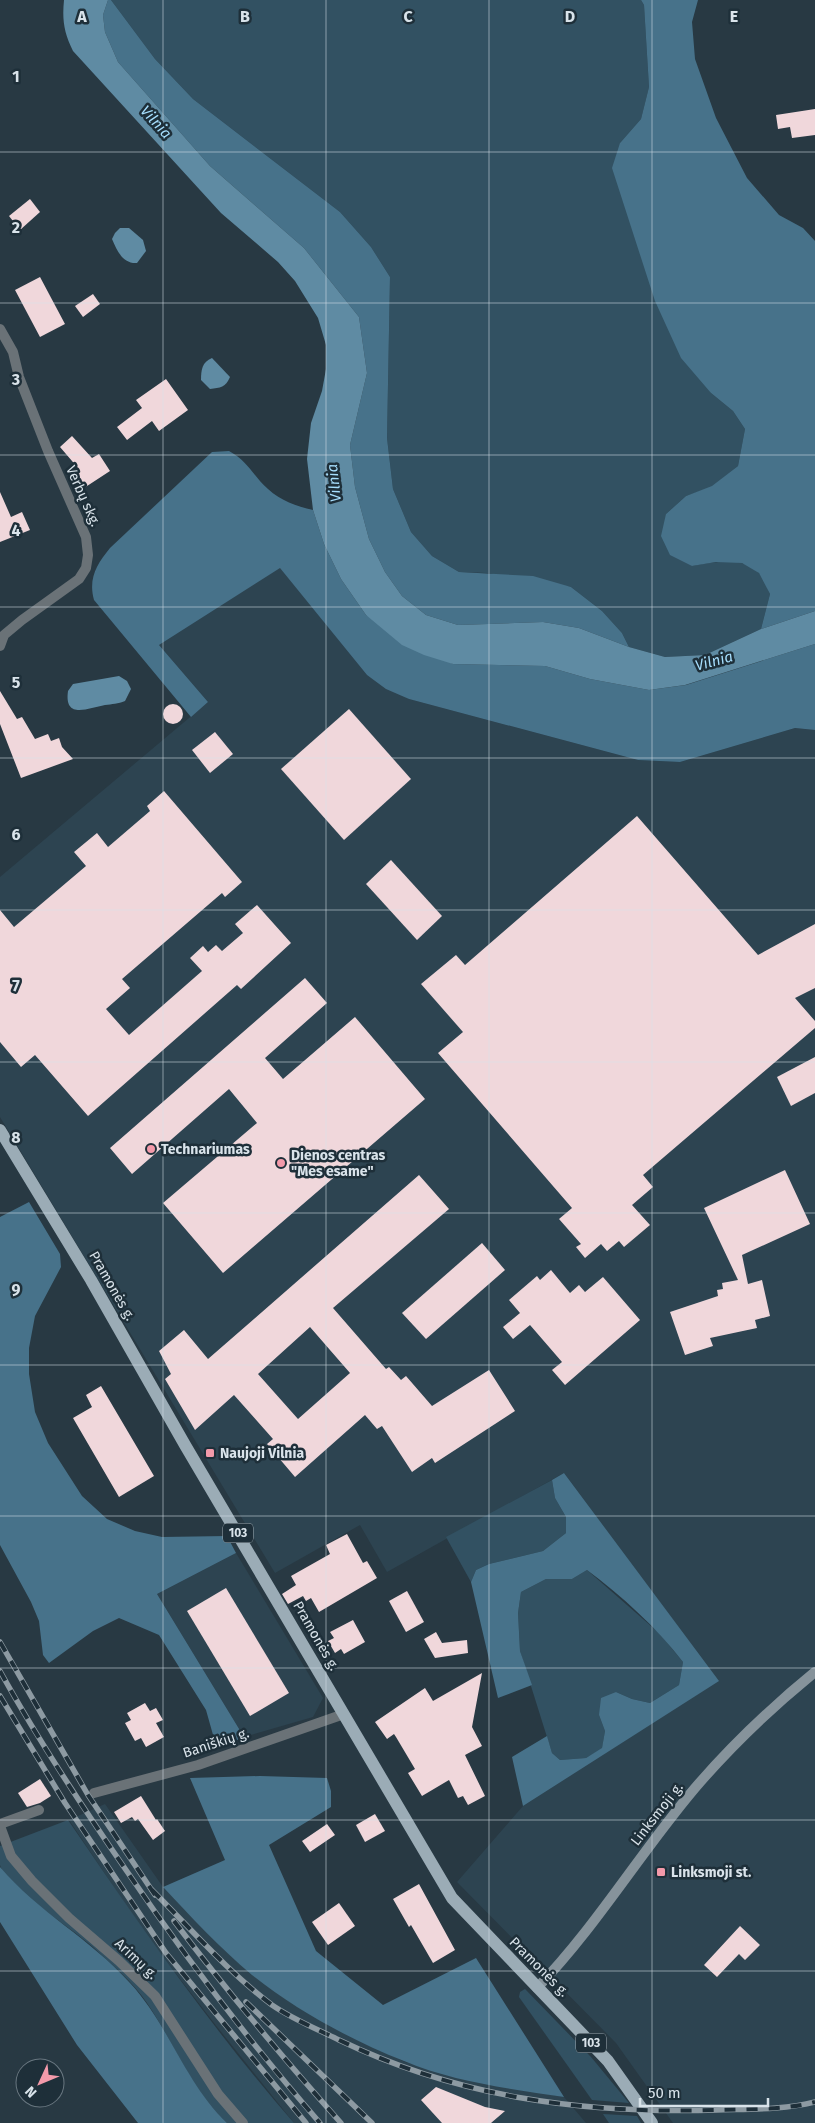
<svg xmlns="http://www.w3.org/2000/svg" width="815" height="2123" viewBox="0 0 815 2123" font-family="'Fira Sans',sans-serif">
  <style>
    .built { fill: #2d4451 }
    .green { fill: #325162 }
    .forest { fill: #47728a }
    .water { fill: #5f8ba3 }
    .building { fill: #f0d7db; fill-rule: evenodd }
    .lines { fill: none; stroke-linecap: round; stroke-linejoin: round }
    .minor { stroke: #6a7277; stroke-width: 10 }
    .secondary { stroke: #86939b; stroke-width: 10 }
    .primary { stroke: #9bacb6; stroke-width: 12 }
    .rail-casing { stroke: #8d9aa2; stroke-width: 5.5 }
    .rail { stroke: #1e2f39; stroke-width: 4; stroke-dasharray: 11; stroke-linecap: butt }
    .grid { fill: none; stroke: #d9e3ea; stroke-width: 1; stroke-opacity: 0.55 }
    .poi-dot { fill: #f39aaa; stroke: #1e2f39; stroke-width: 2 }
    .labels { text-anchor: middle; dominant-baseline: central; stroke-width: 5; stroke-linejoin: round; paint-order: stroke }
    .shield { fill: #1e2f39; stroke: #a1adb5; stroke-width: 1 }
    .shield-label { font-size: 12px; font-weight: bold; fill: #d9e3ea }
    .street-label { font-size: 14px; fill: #d9e3ea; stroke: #1e2f39 }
    .poi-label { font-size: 14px; font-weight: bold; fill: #d9e3ea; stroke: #1e2f39; text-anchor: start }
    .water-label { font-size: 15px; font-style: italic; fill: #a6defd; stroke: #1e2f39 }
    .grid-label { font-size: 16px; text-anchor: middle; font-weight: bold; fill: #d9e3ea; stroke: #1e2f39; stroke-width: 5; stroke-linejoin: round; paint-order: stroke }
  </style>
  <rect width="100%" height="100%" fill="#283943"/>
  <!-- built -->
  <g class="built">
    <polygon points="280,567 367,675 409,699 638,760 680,762 795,728 815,730 815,2123 673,2123 616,2043 457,1882 523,1806 718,1681 564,1473 387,1572 360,1525 275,1573 0,1117 0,877 208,702 159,645"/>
    <polygon points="236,1553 323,1698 313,1717 244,1737 157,1594"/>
    <polygon points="105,1804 163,1887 205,1931 253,1975 294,2005 335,2028 405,2062 478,2082 564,2097 586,2123 294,2123 214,2023 143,1931 69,1820"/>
  </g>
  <!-- green -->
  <g class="green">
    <path d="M111,0H641L644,5L649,87L641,119L620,143L711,393L733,411L745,429L738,466L712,487L686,496L666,514L692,566C712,563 743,555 759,573C764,578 767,588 770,594L761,629L705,655L665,657L629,647L622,633L602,611L571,587L487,573L459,572L432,556L411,532L393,489L387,438L390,277L371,247L340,212L193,99L155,59Z"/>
    <polygon points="552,1480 555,1498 566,1517 566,1533 543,1551 489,1564 476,1570 471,1582 446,1537"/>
    <polygon points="587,1570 659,1633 683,1662 679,1685 650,1703 632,1699 616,1692 599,1715 605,1731 602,1749 586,1758 560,1760 552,1753 520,1651 518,1613 521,1592 546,1579 572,1579"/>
    <path d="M68,1820C139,1924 211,2028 294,2123H227C191,2089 174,2043 147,2003C133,1982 112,1965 94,1948C76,1931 5,1886 0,1865C0,1859 0,1852 0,1846Z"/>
    <polygon points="525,1989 591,2057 629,2103 592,2100 519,1997 520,1992"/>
    <polygon points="603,2114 637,2116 641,2123 609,2123"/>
  </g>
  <!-- forest -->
  <g class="forest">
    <polygon points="108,0 111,0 155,59 193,99 340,212 371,247 390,277 387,438 393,489 411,532 432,556 459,572 533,576 571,587 602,611 622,633 629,647 579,628 543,622 458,625 426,615 402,596 385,572 369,539 355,487 350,445 367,373 359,317 304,248 210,166 118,62 105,32 103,15"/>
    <polygon points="641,0 698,0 692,22 695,59 716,118 747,178 779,215 803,228 815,241 815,611 761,629 770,594 759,573 742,563 716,562 692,566 670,555 661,536 666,514 686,496 712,486 738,466 745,429 733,411 711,393 681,358 655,301 612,168 620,143 641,119 649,87 644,5"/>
    <path d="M229,451C248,461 253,476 268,489C281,501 296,506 313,510L324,544L341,579L366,615L453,664L545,666L590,679L649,690L686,685L815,644V730L795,728L680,762L638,760L409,699L386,689L367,675L280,568L159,645L208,702L191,717L94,600C88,578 97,564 110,548L212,452Z"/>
    <polygon points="29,1202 60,1254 61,1267 35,1316 29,1348 29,1374 35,1412 48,1443 82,1496 107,1519 135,1531 162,1537 227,1536 236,1553 157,1594 244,1737 217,1749 206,1710 159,1635 119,1618 93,1631 49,1663 43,1655 39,1621 31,1602 0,1545 0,1217"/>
    <path d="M564,1473L719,1681L523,1806L512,1757L547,1736L552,1753L560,1760L586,1758L602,1748L605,1731L599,1715L601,1698L616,1692L632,1699L650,1703L679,1685L683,1662C656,1627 622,1596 587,1570L572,1579H546L521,1592L518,1613L520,1651L532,1685L498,1698L471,1582L476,1570L489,1564L543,1551L566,1533V1517L555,1498L552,1480Z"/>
    <path d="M260,1776L327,1778L331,1791V1807L269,1845L316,1951L383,2005L476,1958L564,2097C511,2089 454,2082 404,2061C353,2041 295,2010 252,1975C220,1948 191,1917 163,1887L225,1860L190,1778Z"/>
    <path d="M0,1867C38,1912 91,1939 130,1983C169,2025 185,2083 227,2123H138L77,2045L0,1922Z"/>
  </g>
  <!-- water -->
  <g class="water">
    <path d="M64,0H108L103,15L105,32L118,62L210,166L304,248L359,317L367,373L350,445L355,487L369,539L385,572L402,596L426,615L458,625L543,622L579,628L629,647L665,657L705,655L761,629L815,611V644L685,685L649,690L590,679L545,666L453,664L424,655L402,645L366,615L341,579L324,544L313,510L307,459L311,423L322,391L326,369V345L318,318L295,281L278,262L221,213L73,51C64,33 62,20 64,0Z"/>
    <path d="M120,228H129L143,240L146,251L137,263C123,264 117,251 112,239L115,233Z"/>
    <path d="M212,358L230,377C226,387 220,388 210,389L201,380C201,370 202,362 212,358Z"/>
    <path d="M119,676L127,681L131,689L125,701C118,704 112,704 105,705C88,708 64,720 68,691L73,684Z"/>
  </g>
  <!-- building -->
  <g class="building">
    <polygon points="815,109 815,135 792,138 790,127 778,129 776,115"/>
    <polygon points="30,199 40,212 20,230 9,216"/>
    <polygon points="40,277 65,324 40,337 15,290"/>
    <polygon points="93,294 100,304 83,317 75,306"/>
    <polygon points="166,379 188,410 159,431 152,421 127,440 117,427 142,408 136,400"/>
    <polygon points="72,436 92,458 99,454 110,471 84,488 73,471 78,468 60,447"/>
    <polygon points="0,492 11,517 22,512 30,530 0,542"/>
    <polygon points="0,691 17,719 22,717 35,739 48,734 51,741 59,738 62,747 73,759 21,778 0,724"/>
    <circle cx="173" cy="714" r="10"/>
    <polygon points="349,709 411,779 344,840 281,769"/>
    <polygon points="215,732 233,754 210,773 192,750"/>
    <polygon points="164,791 242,882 225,897 222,893 122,979 130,988 106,1009 129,1035 202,971 190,958 203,946 208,952 216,945 222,951 243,933 235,924 257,905 291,943 241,989 237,985 88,1116 35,1055 21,1067 0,1042 0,910 14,927 86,866 74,852 97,833 108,847 150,811 147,806"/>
    <polygon points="637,816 758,955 815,924 815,988 795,998 815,1021 815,1028 643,1175 653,1187 632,1205 650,1225 624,1247 619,1241 607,1251 601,1244 585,1258 576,1247 581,1244 559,1219 572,1208 438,1053 463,1032 421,984 456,955 465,965"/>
    <polygon points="391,860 442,916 417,940 366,884"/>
    <polygon points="305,978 327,1003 265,1058 283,1079 355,1017 425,1099 223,1273 163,1203 257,1123 229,1089 132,1174 110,1148"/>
    <polygon points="815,1057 815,1093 791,1106 777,1077"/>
    <polygon points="785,1170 810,1224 742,1255 748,1284 762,1280 770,1316 755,1320 757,1328 710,1338 713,1346 685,1355 670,1312 718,1296 717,1290 723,1289 722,1283 738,1280 704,1208"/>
    <path d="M419,1175L449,1209L333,1308L386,1369L389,1367L401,1380L406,1376L432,1406L489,1370L515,1411L435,1463L432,1458L412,1472L382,1426L377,1429L365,1415L295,1477L267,1444L273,1439L234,1395L195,1430L165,1379L171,1374L159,1351L184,1330L208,1359ZM310,1327L350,1373L298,1419L258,1374Z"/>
    <polygon points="482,1243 505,1270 426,1339 402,1313"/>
    <polygon points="551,1270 570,1293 579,1285 585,1292 603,1277 640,1320 565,1385 552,1370 562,1362 530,1325 513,1339 503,1327 520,1313 509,1300 537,1276 540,1280"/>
    <polygon points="101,1386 154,1476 119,1497 73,1418 92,1407 86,1395"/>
    <polygon points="347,1534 363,1563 367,1561 377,1578 319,1612 311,1598 306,1601 303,1596 288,1604 282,1594 296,1585 291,1576 330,1554 326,1545"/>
    <polygon points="226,1588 289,1693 250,1716 187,1611"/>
    <polygon points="407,1591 424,1622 406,1632 389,1601"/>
    <polygon points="353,1620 365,1642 344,1654 341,1649 335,1653 328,1641 334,1638 330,1632"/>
    <polygon points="436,1632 442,1643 467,1640 468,1653 435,1658 424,1639"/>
    <polygon points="482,1673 472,1727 482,1746 465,1755 485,1796 468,1805 463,1796 458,1798 449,1780 422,1796 408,1773 415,1769 396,1737 394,1734 387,1739 375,1722 425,1688 433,1701"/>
    <polygon points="145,1703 150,1711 156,1708 163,1720 156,1723 164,1737 146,1747 141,1738 135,1741 125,1723 131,1720 127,1713"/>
    <polygon points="40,1779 51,1796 40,1803 27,1807 18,1793"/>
    <polygon points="141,1796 156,1820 157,1819 165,1831 153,1840 138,1819 135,1821 132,1817 121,1823 114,1812"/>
    <polygon points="375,1814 385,1831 365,1842 356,1825"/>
    <polygon points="327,1824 335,1835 310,1852 302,1841"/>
    <polygon points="419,1884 455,1950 433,1963 411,1925 409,1927 393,1899"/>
    <polygon points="339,1903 355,1926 328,1945 312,1922"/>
    <polygon points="740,1926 760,1945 745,1960 739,1954 717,1977 704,1965"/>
    <polygon points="436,2087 485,2107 505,2111 491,2123 442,2123 421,2100"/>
  </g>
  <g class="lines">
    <!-- minor -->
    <g class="minor">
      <polyline points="0,329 13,352 19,377 48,451 86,537 88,555 86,568 79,579 22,620 4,635 0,646"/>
      <polyline points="94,1793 198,1765 344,1714"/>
      <polyline points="0,1824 39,1810"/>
      <polyline points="0,1826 11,1856 32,1881 69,1918 119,1961 155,1996 218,2094 243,2123"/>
    </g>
    <!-- secondary -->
    <path class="secondary" d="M537,1988C596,1927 640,1853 695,1788C731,1746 772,1707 815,1672"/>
    <!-- primary -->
    <polyline class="primary" points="0,1130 91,1280 185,1445 452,1898 608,2061 652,2123"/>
    <defs>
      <g id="rail">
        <polyline points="0,1642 88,1795 155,1895"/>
        <path d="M0,1671C38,1740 81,1805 126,1870C186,1958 250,2043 320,2123"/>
        <polyline points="0,1696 65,1803 166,1953 306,2123"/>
        <path d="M152,1890C191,1929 228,1972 272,2005C292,2019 317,2029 339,2040C460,2098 584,2114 717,2110C749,2109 784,2110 815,2102"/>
        <path d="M174,1921C227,1991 283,2058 341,2123"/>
        <polyline points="246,2002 372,2123"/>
      </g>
    </defs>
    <!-- rail casing -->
    <use href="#rail" class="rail-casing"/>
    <!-- rail -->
    <use href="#rail" class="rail"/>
  </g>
  <!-- grid -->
  <path class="grid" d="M163,0V2123M326,0V2123M489,0V2123M652,0V2123M0,152H815M0,303H815M0,455H815M0,607H815M0,758H815M0,910H815M0,1062H815M0,1213H815M0,1365H815M0,1516H815M0,1668H815M0,1820H815M0,1971H815"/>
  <!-- markers -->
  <g class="poi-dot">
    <circle cx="151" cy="1149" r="5"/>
    <circle cx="281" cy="1163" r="5"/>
    <rect x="205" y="1448" width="10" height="10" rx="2.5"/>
    <rect x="656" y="1867" width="10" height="10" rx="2.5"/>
  </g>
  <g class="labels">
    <!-- shield labels -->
    <g class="shield">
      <rect x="223" y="1523.5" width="30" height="19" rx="4"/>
      <rect x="576" y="2033.5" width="30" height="19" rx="4"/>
    </g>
    <g class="shield-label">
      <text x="238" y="1533">103</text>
      <text x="591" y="2043">103</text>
    </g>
    <!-- street labels -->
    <g class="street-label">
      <text transform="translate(83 496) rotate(66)">Verbų skg.</text>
      <text transform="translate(112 1286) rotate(60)">Pramonės g.</text>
      <text transform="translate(316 1636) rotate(60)">Pramonės g.</text>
      <text transform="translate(216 1743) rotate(-18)">Baniškių g.</text>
      <text transform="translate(657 1814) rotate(-52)">Linksmoji g.</text>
      <text transform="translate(136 1959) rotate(43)">Arimų g.</text>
      <text transform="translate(539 1967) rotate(45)">Pramonės g.</text>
    </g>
    <!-- poi labels -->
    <g class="poi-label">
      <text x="161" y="1149">Technariumas</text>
      <text x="291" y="1155">Dienos centras<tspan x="291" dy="16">"Mes esame"</tspan></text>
      <text x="220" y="1453">Naujoji Vilnia</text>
      <text x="671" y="1872">Linksmoji st.</text>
    </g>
    <!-- water labels -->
    <g class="water-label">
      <text transform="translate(156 122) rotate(48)">Vilnia</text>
      <text transform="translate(334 483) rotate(-96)">Vilnia</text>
      <text transform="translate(714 661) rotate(-15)">Vilnia</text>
    </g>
  </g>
  <g class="grid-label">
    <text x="82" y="22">A</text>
    <text x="245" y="22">B</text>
    <text x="408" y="22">C</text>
    <text x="570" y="22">D</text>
    <text x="734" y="22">E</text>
    <text x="16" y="82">1</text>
    <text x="16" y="233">2</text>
    <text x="16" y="385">3</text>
    <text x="16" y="536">4</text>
    <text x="16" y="688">5</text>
    <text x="16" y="840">6</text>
    <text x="16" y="991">7</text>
    <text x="16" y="1143">8</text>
    <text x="16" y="1295">9</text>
  </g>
  <!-- north arrow -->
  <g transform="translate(40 2083) rotate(226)"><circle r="24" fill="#1e2f39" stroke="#697780"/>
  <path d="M0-4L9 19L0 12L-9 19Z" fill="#f39aaa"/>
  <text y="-8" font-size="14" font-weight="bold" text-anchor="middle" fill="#d9e3ea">N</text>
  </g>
  <!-- scale -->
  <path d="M640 2098v8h128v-8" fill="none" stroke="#d9e3ea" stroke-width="2.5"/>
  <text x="648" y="2098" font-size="15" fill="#d9e3ea" stroke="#1e2f39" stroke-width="4" paint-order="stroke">50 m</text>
</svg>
